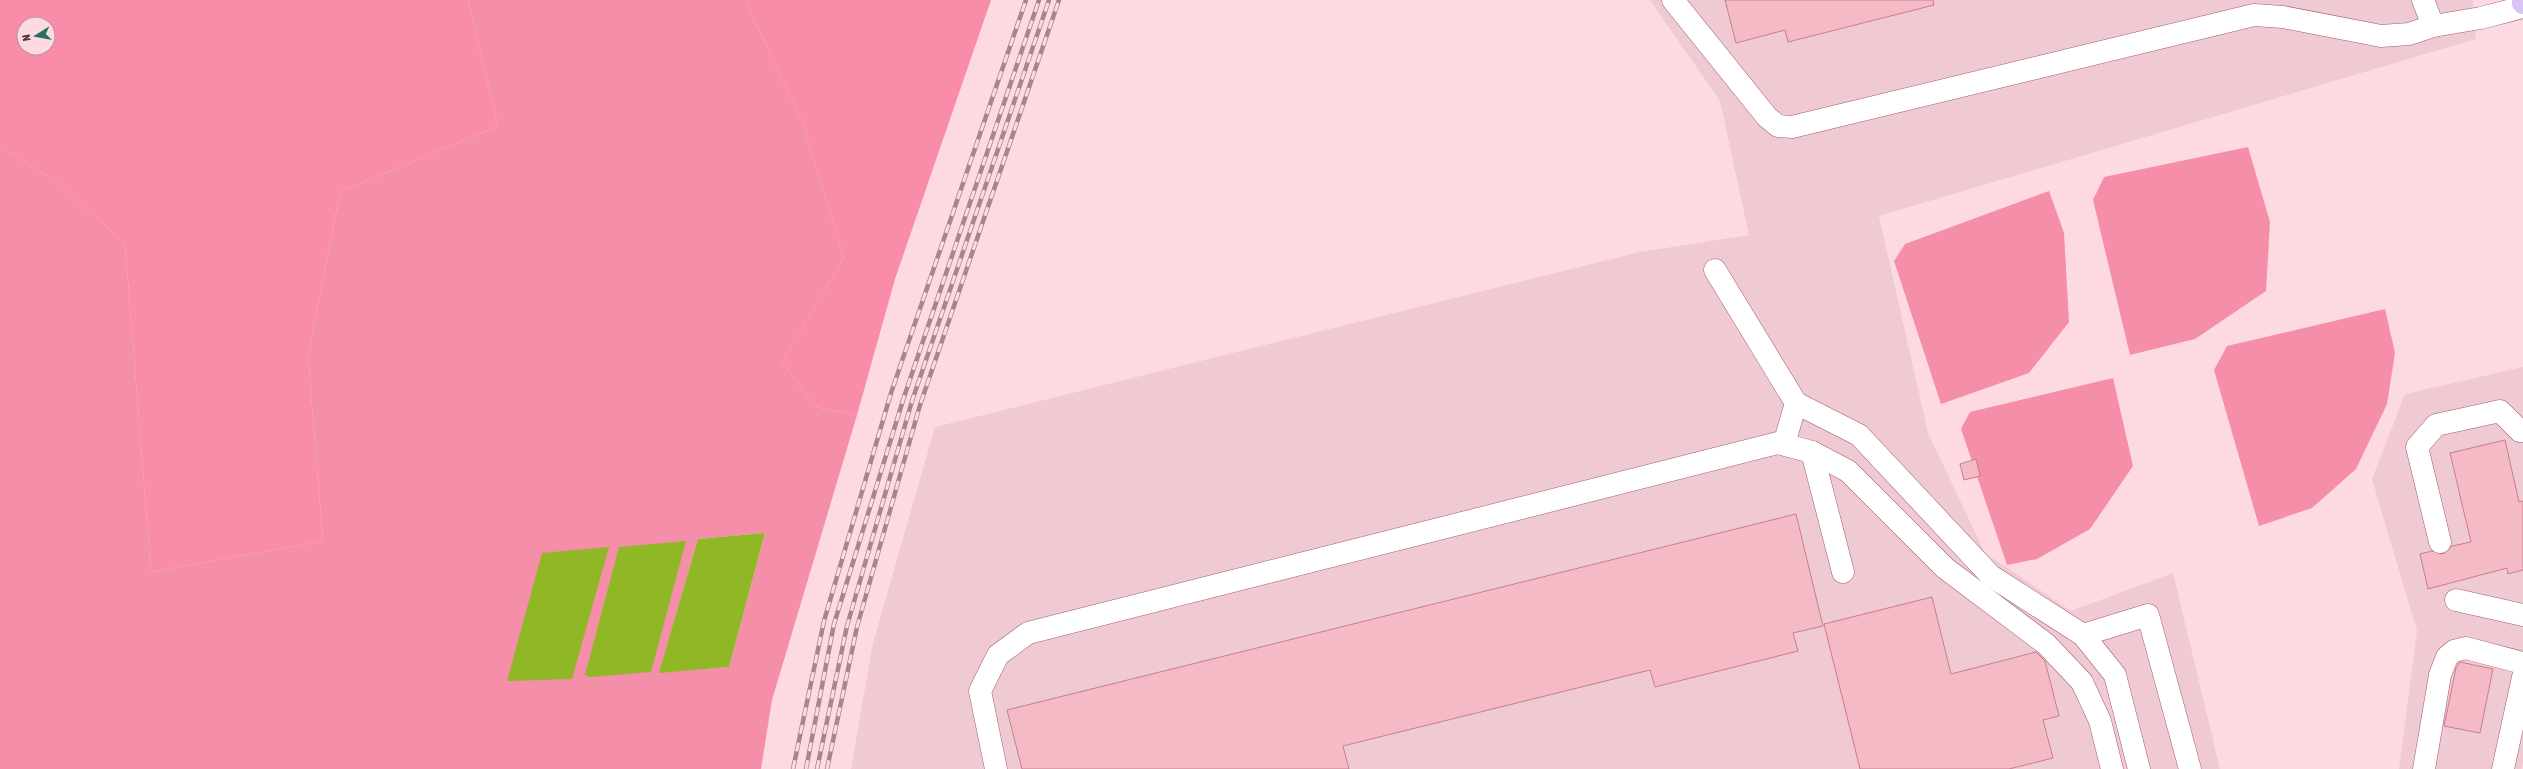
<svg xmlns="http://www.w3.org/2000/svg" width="2523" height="769" viewBox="0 0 2523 769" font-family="'Asap Condensed',sans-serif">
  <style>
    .built { fill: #f0cad2 }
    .green { fill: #f58ea8; fill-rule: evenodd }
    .forest { fill: #f98ca8; fill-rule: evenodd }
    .water { fill: #90b726 }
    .building { fill: #f4bbc7; stroke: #ca7c8f }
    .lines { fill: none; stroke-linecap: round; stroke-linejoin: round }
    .minor-casing { stroke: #a45a6d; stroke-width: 23 }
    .major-casing { stroke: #fff; stroke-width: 23 }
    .minor { stroke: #fff; stroke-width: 22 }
    .major { stroke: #d9c4f4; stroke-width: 22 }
    .rail-casing { stroke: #a7858c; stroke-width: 4.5 }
    .rail { stroke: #fddae1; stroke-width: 3; stroke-dasharray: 9; stroke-linecap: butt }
  </style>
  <rect width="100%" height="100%" fill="#fddae1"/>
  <!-- built -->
  <g class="built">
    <polygon points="1650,0 2473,0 2476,39 1879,216 1928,433 1985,553 2071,611 2173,573 2220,769 851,769 873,643 935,427 1640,252 1749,235 1720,101"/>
    <polygon points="2523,367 2523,762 2521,769 2399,769 2417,631 2372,479 2405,394"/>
  </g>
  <!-- green -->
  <g class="green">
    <path d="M468,0H745L802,121L844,258L782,362L815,407L857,415L772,700L761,769H0V146L58,183L125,243L151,572L323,541L308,356L340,192L498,126ZM765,533L729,667L660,672L698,539Z"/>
    <polygon points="2248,147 2270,222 2266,291 2195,339 2130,355 2093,200 2104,177"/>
    <polygon points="2049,191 2064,233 2069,322 2029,373 1941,404 1894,261 1905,244"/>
    <polygon points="2385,309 2395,353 2387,404 2356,469 2312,508 2259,526 2214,370 2227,346"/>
    <polygon points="2113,378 2133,466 2090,529 2037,559 2007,565 1961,429 1970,412"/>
  </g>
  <!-- forest -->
  <g class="forest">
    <path d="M0,0H468L498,126L340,192L308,356L323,541L151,572L125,243L58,183L0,146ZM24,24H48V48H24Z"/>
    <polygon points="745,0 991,0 895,279 857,415 815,407 782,362 844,258 802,121"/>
  </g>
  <!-- water -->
  <g class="water">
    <polygon points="765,533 729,667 659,673 698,539"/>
    <polygon points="686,541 651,672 590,677 585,675 619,547"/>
    <polygon points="609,547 572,679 507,681 542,553"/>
  </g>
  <!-- building -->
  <g class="building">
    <polygon points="1725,0 1933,0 1934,5 1788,42 1785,30 1736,43"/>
    <polygon points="2505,440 2519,502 2523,501 2523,570 2508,574 2507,568 2428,589 2420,554 2432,551 2443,554 2452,546 2471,542 2450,453"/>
    <polygon points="1976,459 1980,476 1964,480 1960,464"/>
    <polygon points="1796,514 1823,626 1793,633 1798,651 1655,687 1650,670 1343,746 1349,769 1022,769 1007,710"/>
    <polygon points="1932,597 1951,674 2036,652 2045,661 2059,716 2043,720 2053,758 2009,769 1860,769 1824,624"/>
    <polygon points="2460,662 2493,669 2480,733 2444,726 2456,668"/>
  </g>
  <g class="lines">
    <defs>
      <g id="minor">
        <polyline points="1673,0 1767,117 1778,126 1792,127 2254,15 2283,17 2381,36 2409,34 2433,26"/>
        <polyline points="2423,0 2433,26 2481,18 2523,7"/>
        <polyline points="1715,270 1796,403"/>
        <polyline points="1784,444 1796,403 1859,435 1991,576 2083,635 2148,615 2190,769"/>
        <polyline points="1812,452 1843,572"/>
        <polyline points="2440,542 2417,447 2436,425 2500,411 2520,431 2523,431"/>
        <polyline points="2456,600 2523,615"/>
        <polyline points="2083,635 2115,675 2139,769"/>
        <polyline points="996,769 980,691 998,655 1028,633 1778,443 1812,452 1848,471 1945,568 2046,644 2082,682 2100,721 2112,769"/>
        <polyline points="2424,769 2440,675 2447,657 2454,651 2466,648 2523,663"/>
        <polyline points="2503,769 2523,677"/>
      </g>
      <polyline id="major" points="2523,0 2523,3"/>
    </defs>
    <!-- minor casing -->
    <use href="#minor" class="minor-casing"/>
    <!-- major casing -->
    <use href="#major" class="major-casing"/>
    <!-- minor -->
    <use href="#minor" class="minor"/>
    <!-- major -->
    <use href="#major" class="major"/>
    <defs>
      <g id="rail">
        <polyline points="793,769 824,621 891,393 1026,0"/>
        <polyline points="806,769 834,624 904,397 1039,0"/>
        <polyline points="817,769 847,626 912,401 1049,0"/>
        <polyline points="827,769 857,627 920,405 1059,0"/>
      </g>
    </defs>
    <!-- rail casing -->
    <use href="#rail" class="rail-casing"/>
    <!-- rail -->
    <use href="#rail" class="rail"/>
  </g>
  <!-- north arrow -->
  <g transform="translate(36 36) rotate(259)"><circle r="19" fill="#fddae1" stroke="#b7959d"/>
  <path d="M0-3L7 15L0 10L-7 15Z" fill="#276f66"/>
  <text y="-6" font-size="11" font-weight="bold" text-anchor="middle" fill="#4f2e36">N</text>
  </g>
</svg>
